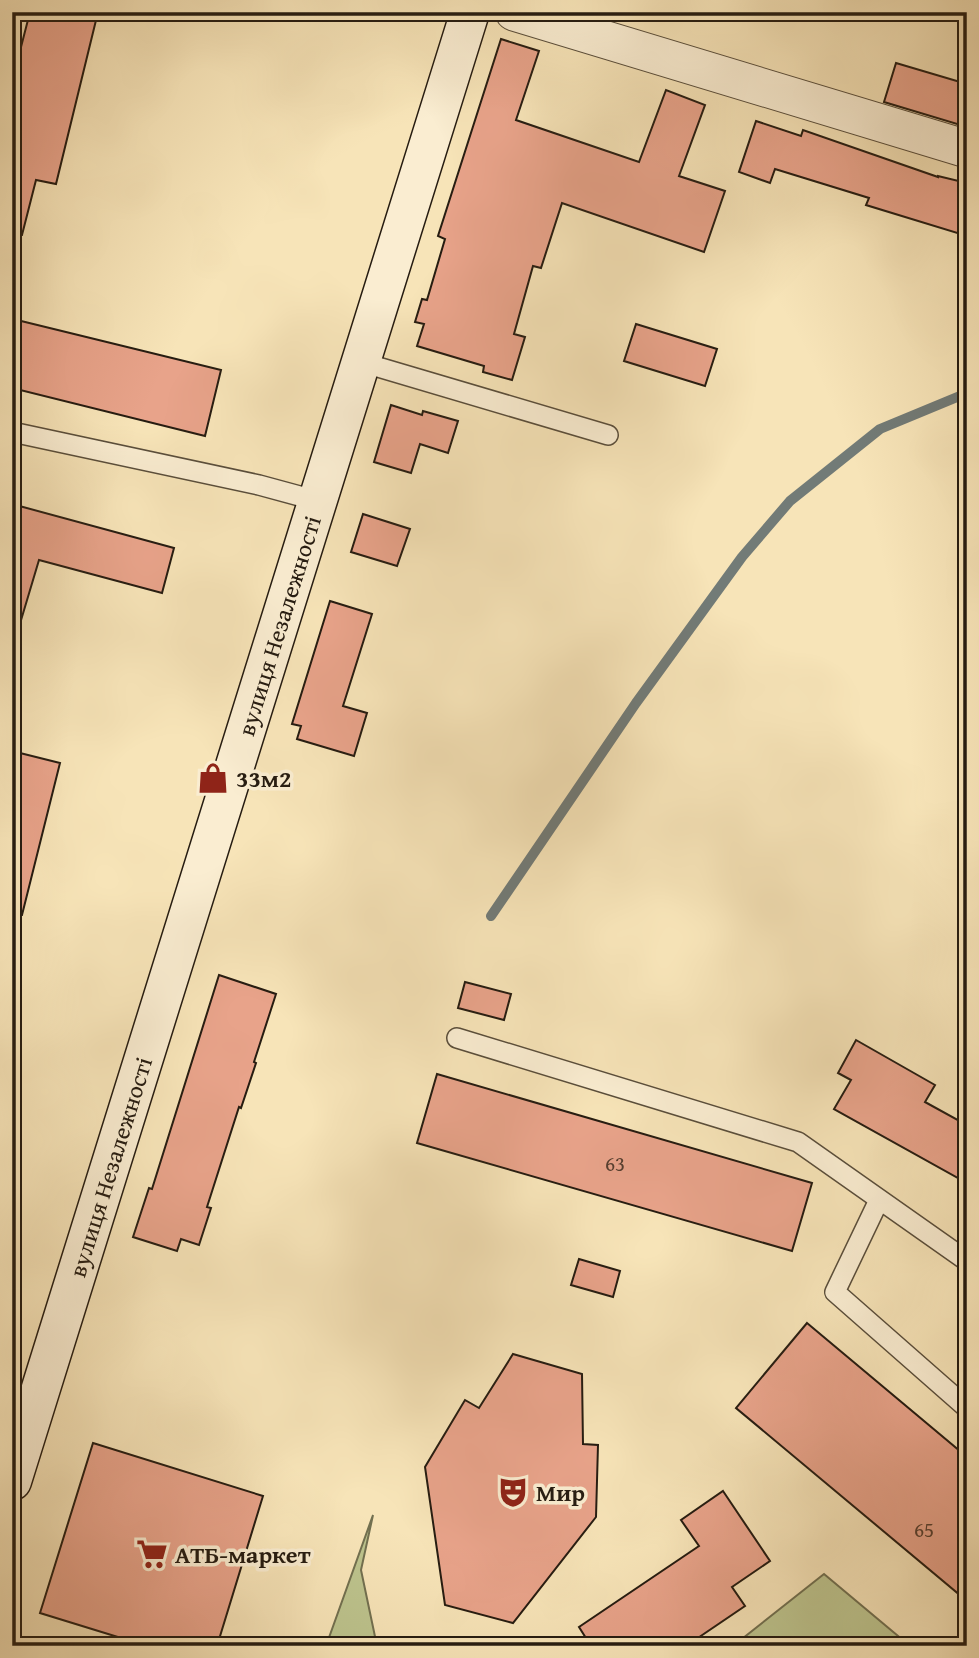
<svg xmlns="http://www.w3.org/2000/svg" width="979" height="1658" viewBox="0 0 979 1658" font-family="'Gentium Book Plus',serif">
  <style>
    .green { fill: #bdc48e; stroke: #727050; stroke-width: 2 }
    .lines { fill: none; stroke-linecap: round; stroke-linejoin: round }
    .stream { stroke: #727b77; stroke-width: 10 }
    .building { fill: #e8a38a; stroke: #261c11; stroke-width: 2 }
    .lane-casing { stroke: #5a4e3b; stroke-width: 22 }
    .street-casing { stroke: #5a4e3b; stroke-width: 39 }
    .secondary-casing { stroke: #261c11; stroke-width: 41 }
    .lane { stroke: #faedd1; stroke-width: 19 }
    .street { stroke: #faedd1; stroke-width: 37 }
    .secondary { stroke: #faedd1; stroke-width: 38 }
    .labels { text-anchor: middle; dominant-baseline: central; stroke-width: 7; stroke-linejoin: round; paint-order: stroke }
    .number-label { font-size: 21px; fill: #563e2f }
    .street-label { font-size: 24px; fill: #261c11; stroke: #faedd1 }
    .poi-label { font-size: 24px; font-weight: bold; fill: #261c11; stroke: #faedd1; text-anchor: start }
  </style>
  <rect width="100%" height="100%" fill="#f7e4b8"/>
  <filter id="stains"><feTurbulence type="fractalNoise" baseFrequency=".00286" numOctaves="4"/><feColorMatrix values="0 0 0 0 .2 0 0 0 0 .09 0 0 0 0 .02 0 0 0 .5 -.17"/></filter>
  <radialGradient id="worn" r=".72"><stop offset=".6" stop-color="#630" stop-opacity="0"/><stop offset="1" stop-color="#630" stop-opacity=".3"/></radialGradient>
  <!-- green -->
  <g class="green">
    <polygon points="373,1515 361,1570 377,1646 326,1646"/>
    <polygon points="824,1574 910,1646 733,1646"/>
  </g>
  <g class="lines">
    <!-- stream -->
    <polyline class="stream" points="491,916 636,703 742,557 790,501 880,429 967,393"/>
  </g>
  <!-- building -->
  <g class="building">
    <polygon points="30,12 98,12 56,184 36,180 22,235 13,234 12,82"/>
    <polygon points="501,39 539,51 516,120 639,162 666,90 705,105 679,176 725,191 704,252 562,203 541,268 533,266 514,334 525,337 512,380 483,372 484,366 417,346 424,324 415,322 422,299 427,300 445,239 438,236"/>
    <polygon points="896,63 967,84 967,127 884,102"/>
    <polygon points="756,121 801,136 803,130 938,177 938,176 967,183 967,236 866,205 869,198 775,169 770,183 739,172"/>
    <polygon points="17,320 221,370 205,436 12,388 12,341"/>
    <polygon points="636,324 717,349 705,386 624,361"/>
    <polygon points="391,405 422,415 423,411 458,421 448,453 420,444 411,473 374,462"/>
    <polygon points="12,504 174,548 162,593 39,560 19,627 12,626"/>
    <polygon points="363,514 410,529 397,566 351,552"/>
    <polygon points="330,601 372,614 343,706 367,713 354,756 297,739 301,726 292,724"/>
    <polygon points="12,751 60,763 22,915 12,914"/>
    <polygon points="219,975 276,994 254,1062 256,1063 241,1108 239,1107 207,1207 211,1208 199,1245 181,1239 177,1251 133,1237 149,1188 152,1189"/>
    <polygon points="465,982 511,994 504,1020 458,1008"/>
    <polygon points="856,1040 935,1085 925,1102 967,1125 967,1183 834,1109 851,1080 838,1073"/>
    <polygon points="437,1074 812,1183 792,1251 417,1143"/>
    <polygon points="579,1259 620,1271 613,1297 571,1285"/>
    <polygon points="807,1323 967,1457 967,1601 736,1408"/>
    <polygon points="513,1354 582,1374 583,1444 598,1445 596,1517 513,1623 445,1605 425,1467 465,1400 479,1408"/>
    <polygon points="93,1443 263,1496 217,1646 147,1646 40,1613"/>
    <polygon points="723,1491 770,1561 732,1587 745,1606 686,1646 591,1646 579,1627 699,1546 681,1520"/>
  </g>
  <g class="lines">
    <defs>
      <g id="lane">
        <polyline points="361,362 608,435"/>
        <polyline points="12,432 259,485 318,501"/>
        <polyline points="457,1038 798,1142 967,1261"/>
        <polyline points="879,1200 835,1292 967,1408"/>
      </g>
      <polyline id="street" points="514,12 967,149"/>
      <g id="secondary">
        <path id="s1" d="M12,1481L470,12"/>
      </g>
    </defs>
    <!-- lane casing -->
    <use href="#lane" class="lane-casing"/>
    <!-- street casing -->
    <use href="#street" class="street-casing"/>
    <!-- secondary casing -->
    <use href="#secondary" class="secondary-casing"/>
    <!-- lane -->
    <use href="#lane" class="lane"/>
    <!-- street -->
    <use href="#street" class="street"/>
    <!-- secondary -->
    <use href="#secondary" class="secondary"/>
  </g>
  <!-- icons -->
  <defs>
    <symbol id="shop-bare" viewBox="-9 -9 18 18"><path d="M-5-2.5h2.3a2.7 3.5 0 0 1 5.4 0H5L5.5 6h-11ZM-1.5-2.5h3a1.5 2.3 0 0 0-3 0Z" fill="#8f2418" stroke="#faedd1" stroke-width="2.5" paint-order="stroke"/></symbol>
    <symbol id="theatre-bare" viewBox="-9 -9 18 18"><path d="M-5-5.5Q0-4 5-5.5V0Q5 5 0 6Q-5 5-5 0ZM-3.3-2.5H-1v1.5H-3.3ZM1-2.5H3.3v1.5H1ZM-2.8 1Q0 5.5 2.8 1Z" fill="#8f2418" stroke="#faedd1" stroke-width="2.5" paint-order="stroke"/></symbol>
    <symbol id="supermarket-bare" viewBox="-9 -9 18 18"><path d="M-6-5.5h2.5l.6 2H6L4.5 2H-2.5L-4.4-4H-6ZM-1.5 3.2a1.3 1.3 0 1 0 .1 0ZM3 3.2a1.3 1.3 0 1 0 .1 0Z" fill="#8f2418" stroke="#faedd1" stroke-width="2.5" paint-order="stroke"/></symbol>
  </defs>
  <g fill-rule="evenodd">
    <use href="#shop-bare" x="191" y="756" width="44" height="44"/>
    <use href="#theatre-bare" x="491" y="1470" width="44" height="44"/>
    <use href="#supermarket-bare" x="130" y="1532" width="44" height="44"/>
  </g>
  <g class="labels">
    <!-- number labels -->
    <g class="number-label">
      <text x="615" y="1163">63</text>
      <text x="924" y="1529">65</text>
    </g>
    <!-- street labels -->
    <g class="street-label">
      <text stroke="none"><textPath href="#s1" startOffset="896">вулиця Незалежності</textPath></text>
      <text stroke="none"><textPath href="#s1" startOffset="329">вулиця Незалежності</textPath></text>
    </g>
    <!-- poi labels -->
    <g class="poi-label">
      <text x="236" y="778">33м2</text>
      <text x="536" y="1492">Мир</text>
      <text x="175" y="1554">АТБ-маркет</text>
    </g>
  </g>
  <!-- margin -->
  <rect width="979" height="1658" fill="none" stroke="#f7e4b8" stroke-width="42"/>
  <rect x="14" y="14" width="951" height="1630" fill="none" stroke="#261c11" stroke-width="3.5"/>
  <rect x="21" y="21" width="937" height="1616" fill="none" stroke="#261c11" stroke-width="2"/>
  <rect width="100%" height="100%" filter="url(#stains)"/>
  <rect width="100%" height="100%" fill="url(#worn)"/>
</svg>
